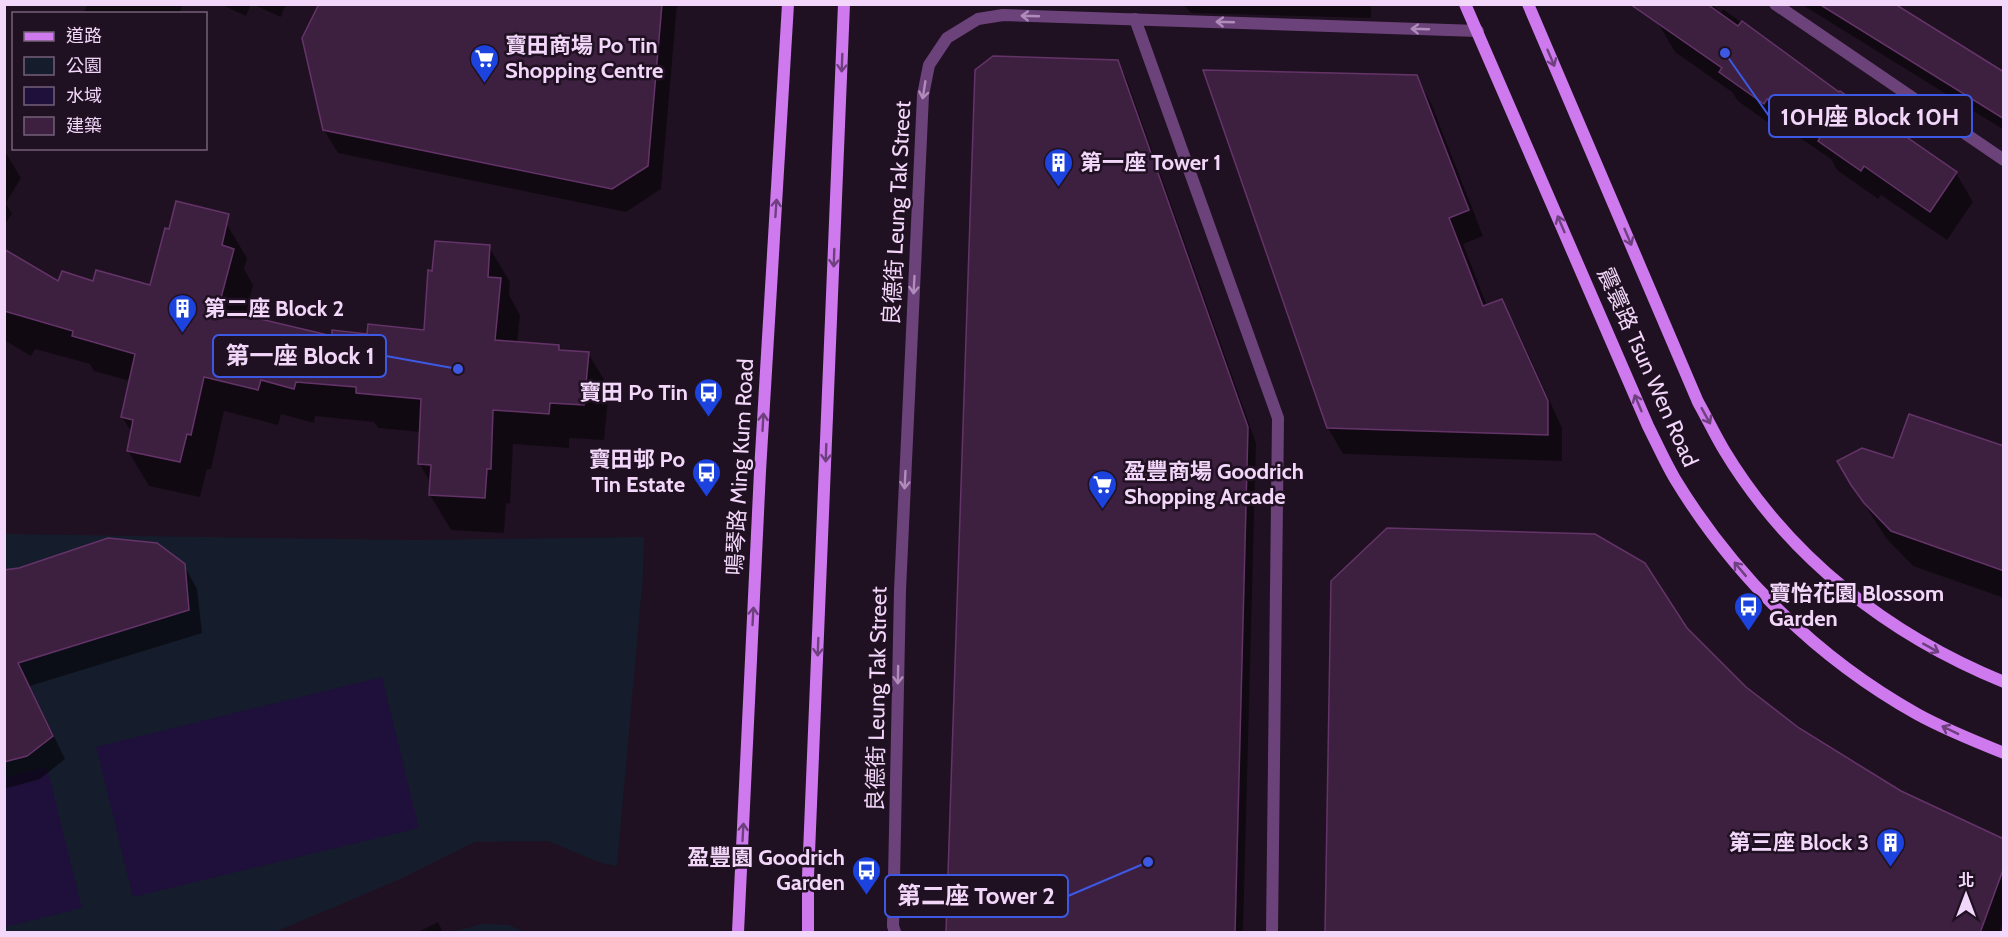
<svg xmlns="http://www.w3.org/2000/svg" width="2008" height="937" viewBox="0 0 2008 937" font-family="Cabin,'Noto Sans TC',sans-serif">
  <style>
    .green { fill: #151c2b }
    .water { fill: #1f103b }
    .shadow { fill: #0007 }
    .building { fill: #3d1f40; stroke: #643469; stroke-width: 1.5 }
    .lines { fill: none; stroke-linecap: round; stroke-linejoin: round }
    .pedestrian { stroke: #6c427b; stroke-width: 12 }
    .minor { stroke: #6c427b; stroke-width: 12 }
    .secondary { stroke: #ce7aee; stroke-width: 12 }
    .oneway { stroke: #b08cba }
    .oneway2 { stroke: #6e407e }
    .labels { text-anchor: middle; dominant-baseline: central; stroke-width: 5; stroke-linejoin: round; paint-order: stroke }
    .poi-label { font-size: 22px; font-weight: bold; fill: #f3d7fa; stroke: #201122; text-anchor: start }
    .street-label { font-size: 22px; fill: #f3d7fa; stroke: #201122 }
    .leader { fill: none; stroke: #3d59e3; stroke-width: 2 }
    .callout-dot { fill: #3d59e3; stroke: #201122; stroke-width: 2 }
    .callout { fill: #201122; stroke: #3d59e3; stroke-width: 2 }
    .callout-label { font-size: 24px; text-anchor: middle; font-weight: bold; fill: #f3d7fa }
  </style>
  <rect width="100%" height="100%" fill="#201122"/>
  <!-- green -->
  <g class="green">
    <polygon points="5,534 414,540 644,537 643,575 617,866 601,863 548,841 475,842 396,881 275,932 5,932"/>
    <polygon points="482,924 509,925 525,932 452,932"/>
  </g>
  <!-- water -->
  <g class="water">
    <polygon points="382,677 419,828 133,897 96,747"/>
    <polygon points="47,767 82,908 5,927 5,777"/>
  </g>
  <!-- shadow -->
  <g class="shadow">
    <polygon points="87,4 183,4 179,14 84,14"/>
    <polygon points="220,4 251,4 246,16"/>
    <polygon points="252,4 286,4 281,17"/>
    <polygon points="321,4 677,4 661,189 626,212 338,153 324,130"/>
    <polygon points="1183,4 1371,4 1371,18 1191,13"/>
    <polygon points="1671,4 1711,4 1721,12 1723,9 1839,94 1840,93 1956,173 1973,202 1947,240 1881,195 1878,199 1837,170 1831,159 1784,127 1781,132 1738,101 1732,92 1675,52 1658,23"/>
    <polygon points="1801,4 1892,4 2004,74 2004,130"/>
    <polygon points="1117,61 1126,77 1256,443 1243,932 947,932"/>
    <polygon points="1416,76 1431,103 1483,236 1463,244 1487,306 1501,301 1516,327 1562,428 1562,461 1343,454 1328,428"/>
    <polygon points="4,150 21,178 6,203 12,214 4,225"/>
    <polygon points="178,201 226,223 247,258 244,269 253,285 245,317 333,338 425,331 489,247 510,282 509,295 520,315 517,343 558,346 561,351 588,353 609,388 604,440 569,438 569,448 513,444 510,504 506,503 504,533 451,530 430,495 431,484 420,464 421,432 378,428 374,422 315,416 314,423 281,414 278,425 224,411 211,469 207,469 200,497 149,486 128,451 132,433 122,417 130,381 94,371 90,364 35,349 31,356 4,340 4,251 59,283 94,283 151,287"/>
    <polygon points="2004,448 2004,598 1913,566 1886,538 1859,496 1894,460"/>
    <polygon points="184,565 197,589 202,633 30,686 65,759 40,779 4,789 4,571"/>
    <polygon points="1745,688 1798,729 1901,792 2004,841 2004,921 1999,932 1327,932"/>
    <polygon points="438,922 443,932 418,932"/>
  </g>
  <!-- building -->
  <g class="building">
    <polygon points="319,4 662,4 648,166 612,189 323,130 302,38"/>
    <polygon points="1630,4 1707,4 1738,26 1742,21 1839,92 1840,91 1957,172 1930,212 1864,166 1861,171 1818,141 1821,136 1767,99 1764,104 1719,72 1722,68"/>
    <polygon points="1819,4 1895,4 2004,72 2004,119"/>
    <polygon points="993,56 1118,60 1248,427 1235,933 946,933 975,70"/>
    <polygon points="1203,70 1417,75 1469,210 1449,218 1483,306 1502,299 1548,401 1548,435 1327,428"/>
    <polygon points="176,201 229,214 222,245 234,249 218,309 332,336 332,330 367,334 368,324 424,330 428,270 432,271 435,241 490,245 488,277 501,278 495,340 559,345 559,350 589,352 584,405 550,403 549,414 493,410 491,469 487,469 485,498 429,495 431,465 418,464 421,399 356,393 356,387 296,382 294,389 261,380 258,390 204,377 191,435 187,434 180,462 127,451 133,420 121,417 135,354 72,336 73,331 4,311 4,249 58,281 62,271 93,281 96,270 150,285 165,228 169,229"/>
    <polygon points="1909,414 2004,446 2004,571 1891,531 1864,503 1851,485 1837,461 1862,448 1893,458"/>
    <polygon points="1387,528 1595,534 1645,563 1687,628 1746,687 1799,728 1901,791 2004,839 2004,867 1980,933 1325,933 1331,581"/>
    <polygon points="108,538 157,543 185,564 189,610 18,663 53,736 27,756 4,762 4,570 19,568"/>
  </g>
  <g class="lines">
    <!-- pedestrian -->
    <polyline class="pedestrian" points="1135,19 1278,418 1272,932"/>
    <!-- minor -->
    <g class="minor">
      <polyline points="1775,4 2004,160"/>
      <polyline points="895,932 893,926 900,590 923,95 929,65 947,38 978,19 1003,15 1478,31"/>
    </g>
    <!-- secondary -->
    <g class="secondary">
      <path d="M1465,4L1648,426C1657,444 1665,462 1675,479C1734,576 1817,658 1917,714C1944,729 1974,741 2004,753"/>
      <path d="M1528,4L1698,402C1707,418 1715,435 1724,450C1789,558 1889,635 2004,682"/>
      <polyline points="738,932 760,471 788,4"/>
      <polyline points="808,932 808,877 844,4"/>
    </g>
  </g>
  <!-- one-way arrows -->
  <defs><path id="oneway-shaft" d="M-6 0H5M1.5-3L5.5 0L1.5 3" fill="none" stroke-width="1.6" stroke-linecap="round" stroke-linejoin="round" transform="scale(1.5)"/></defs>
  <g class="oneway">
    <use href="#oneway-shaft" transform="translate(1030 16) rotate(-178)"/>
    <use href="#oneway-shaft" transform="translate(1225 22) rotate(-178)"/>
    <use href="#oneway-shaft" transform="translate(1420 29) rotate(-178)"/>
    <use href="#oneway-shaft" transform="translate(924 90) rotate(99)"/>
    <use href="#oneway-shaft" transform="translate(914 285) rotate(93)"/>
    <use href="#oneway-shaft" transform="translate(905 480) rotate(93)"/>
    <use href="#oneway-shaft" transform="translate(898 675) rotate(91)"/>
  </g>
  <g class="oneway2">
    <use href="#oneway-shaft" transform="translate(1551 58) rotate(67)"/>
    <use href="#oneway-shaft" transform="translate(842 63) rotate(92)"/>
    <use href="#oneway-shaft" transform="translate(776 208) rotate(-86)"/>
    <use href="#oneway-shaft" transform="translate(1561 224) rotate(-113)"/>
    <use href="#oneway-shaft" transform="translate(1628 237) rotate(67)"/>
    <use href="#oneway-shaft" transform="translate(834 258) rotate(92)"/>
    <use href="#oneway-shaft" transform="translate(1638 403) rotate(-113)"/>
    <use href="#oneway-shaft" transform="translate(1706 416) rotate(61)"/>
    <use href="#oneway-shaft" transform="translate(763 422) rotate(-87)"/>
    <use href="#oneway-shaft" transform="translate(826 453) rotate(92)"/>
    <use href="#oneway-shaft" transform="translate(1740 569) rotate(-130)"/>
    <use href="#oneway-shaft" transform="translate(753 616) rotate(-87)"/>
    <use href="#oneway-shaft" transform="translate(818 647) rotate(92)"/>
    <use href="#oneway-shaft" transform="translate(1931 648) rotate(29)"/>
    <use href="#oneway-shaft" transform="translate(1950 730) rotate(-154)"/>
    <use href="#oneway-shaft" transform="translate(743 832) rotate(-87)"/>
  </g>
  <!-- icons -->
  <defs>
    <symbol id="supermarket-pin" viewBox="-11 -11 22 30"><path d="M0 17L-7.5 6A9.5 9.5 0 1 1 7.5 6Z" fill="#1d43df" stroke="#201122"/><path d="M-6-5.5h2.5l.6 2H6L4.5 2H-2.5L-4.4-4H-6ZM-1.5 3.2a1.3 1.3 0 1 0 .1 0ZM3 3.2a1.3 1.3 0 1 0 .1 0Z" fill="#fff"/></symbol>
    <symbol id="building-pin" viewBox="-11 -11 22 30"><path d="M0 17L-7.5 6A9.5 9.5 0 1 1 7.5 6Z" fill="#1d43df" stroke="#201122"/><path d="M-4-6H4V6H1V3H-1V6H-4ZM-2.5-4.3h1.7v1.8h-1.7ZM.8-4.3h1.7v1.8H.8ZM-2.5-1h1.7V.8h-1.7ZM.8-1h1.7V.8H.8Z" fill="#fff"/></symbol>
    <symbol id="bus-pin" viewBox="-11 -11 22 30"><path d="M0 17L-7.5 6A9.5 9.5 0 1 1 7.5 6Z" fill="#1d43df" stroke="#201122"/><path d="M-5-6H5V4H4V6H2V4H-2V6H-4V4H-5ZM-3.5-4V0h7V-4ZM-3.5 1.2v1.5H-2V1.2ZM2 1.2v1.5H3.5V1.2Z" fill="#fff"/></symbol>
  </defs>
  <g fill-rule="evenodd">
    <use href="#supermarket-pin" x="468" y="42" width="33" height="45"/>
    <use href="#building-pin" x="1042" y="146" width="33" height="45"/>
    <use href="#building-pin" x="166" y="292" width="33" height="45"/>
    <use href="#bus-pin" x="692" y="376" width="33" height="45"/>
    <use href="#bus-pin" x="690" y="456" width="33" height="45"/>
    <use href="#supermarket-pin" x="1086" y="468" width="33" height="45"/>
    <use href="#bus-pin" x="1732" y="590" width="33" height="45"/>
    <use href="#building-pin" x="1874" y="826" width="33" height="45"/>
    <use href="#bus-pin" x="850" y="854" width="33" height="45"/>
  </g>
  <g class="labels">
    <!-- poi labels -->
    <g class="poi-label">
      <text x="505" y="45">寶田商場 Po Tin<tspan x="505" dy="25">Shopping Centre</tspan></text>
      <text x="1080" y="162">第一座 Tower 1</text>
      <text x="204" y="308">第二座 Block 2</text>
      <text x="688" y="392" text-anchor="end">寶田 Po Tin</text>
      <text x="685" y="459" text-anchor="end">寶田邨 Po<tspan x="685" dy="25">Tin Estate</tspan></text>
      <text x="1124" y="471">盈豐商場 Goodrich<tspan x="1124" dy="25">Shopping Arcade</tspan></text>
      <text x="1769" y="593">寶怡花園 Blossom<tspan x="1769" dy="25">Garden</tspan></text>
      <text x="1869" y="842" text-anchor="end">第三座 Block 3</text>
      <text x="845" y="857" text-anchor="end">盈豐園 Goodrich<tspan x="845" dy="25">Garden</tspan></text>
    </g>
    <!-- street labels -->
    <g class="street-label">
      <text transform="translate(897 213) rotate(-87)">良德街 Leung Tak Street</text>
      <text transform="translate(1648 367) rotate(66)">震寰路 Tsun Wen Road</text>
      <text transform="translate(740 467) rotate(-87)">鳴琴路 Ming Kum Road</text>
      <text transform="translate(877 699) rotate(-89)">良德街 Leung Tak Street</text>
    </g>
  </g>
  <!-- callouts -->
  <path class="leader" d="M1725 53L1769 116M458 369L386 356M1148 862L1068 896"/>
  <g class="callout-dot">
    <circle cx="1725" cy="53" r="6"/>
    <circle cx="458" cy="369" r="6"/>
    <circle cx="1148" cy="862" r="6"/>
  </g>
  <g class="callout">
    <rect x="1769" y="95" width="203" height="42" rx="6"/>
    <rect x="213" y="335" width="173" height="42" rx="6"/>
    <rect x="885" y="875" width="183" height="42" rx="6"/>
  </g>
  <g class="callout-label">
    <text x="1870" y="125">10H座 Block 10H</text>
    <text x="300" y="364">第一座 Block 1</text>
    <text x="976" y="904">第二座 Tower 2</text>
  </g>
  <!-- border -->
  <rect width="2008" height="937" fill="none" stroke="#f3d7fa" stroke-width="12"/>
  <!-- legend -->
  <rect x="12" y="12" width="195" height="138" fill="#201122" stroke="#746078" stroke-width="1.5"/>
  <rect x="24" y="32" width="30" height="9" fill="#ce7aee" stroke="#746078" stroke-width="1.5"/>
  <text x="66" y="42" font-size="18" fill="#f3d7fa">道路</text>
  <rect x="24" y="57" width="30" height="18" fill="#151c2b" stroke="#746078" stroke-width="1.5"/>
  <text x="66" y="72" font-size="18" fill="#f3d7fa">公園</text>
  <rect x="24" y="87" width="30" height="18" fill="#1f103b" stroke="#746078" stroke-width="1.5"/>
  <text x="66" y="102" font-size="18" fill="#f3d7fa">水域</text>
  <rect x="24" y="117" width="30" height="18" fill="#3d1f40" stroke="#746078" stroke-width="1.5"/>
  <text x="66" y="132" font-size="18" fill="#f3d7fa">建築</text>
  <!-- north arrow -->
  <g transform="translate(1966 895)" stroke="#201122" stroke-width="4.5" paint-order="stroke">
  <path d="M0-4.5L10 22L0 15L-10 22Z" fill="#f3d7fa"/>
  <text y="-9" font-size="16" font-weight="bold" text-anchor="middle" fill="#f3d7fa">北</text>
  </g>
</svg>
